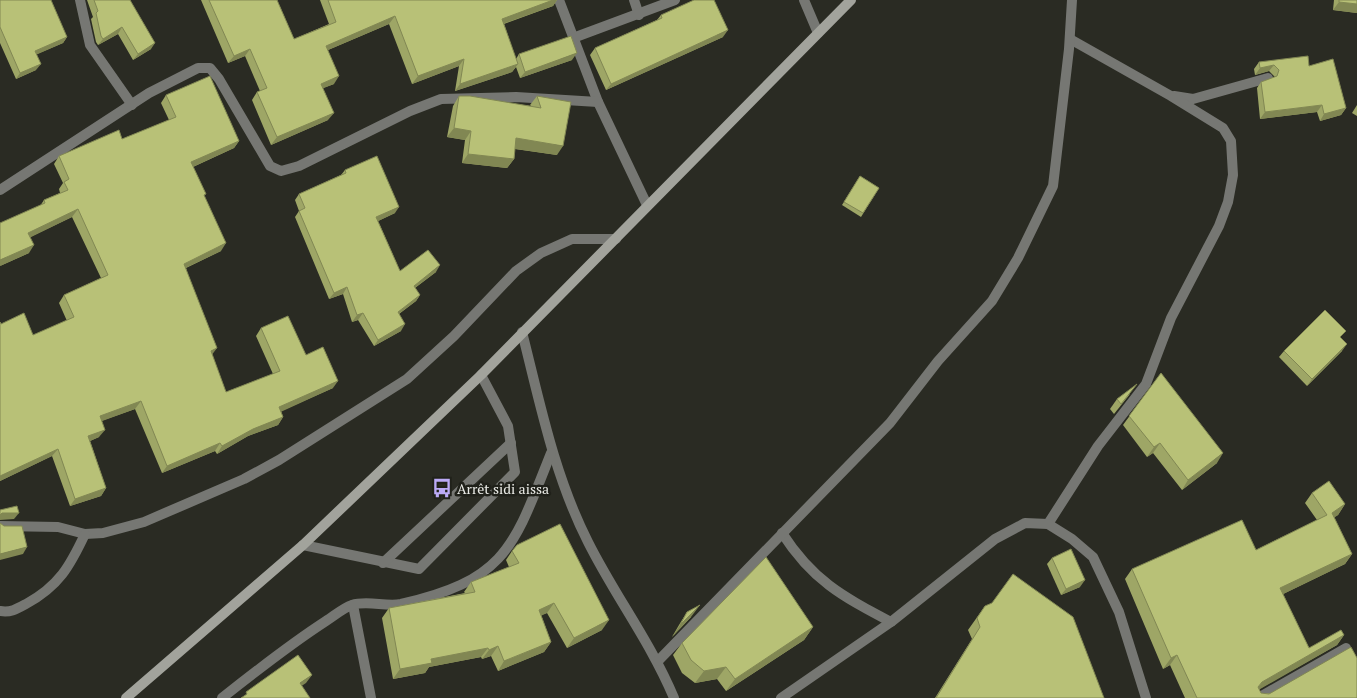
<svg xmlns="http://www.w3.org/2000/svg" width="1357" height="698" viewBox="0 0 1357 698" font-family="'PT Serif',serif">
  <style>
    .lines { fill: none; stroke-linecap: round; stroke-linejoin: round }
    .service { stroke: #767773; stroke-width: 10 }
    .minor { stroke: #767773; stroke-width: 10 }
    .secondary { stroke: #a2a39c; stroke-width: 10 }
    .wall { fill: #9ea666 }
    .shaded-wall { fill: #818753 }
    .building { fill: #b8c177; stroke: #818753 }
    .labels { text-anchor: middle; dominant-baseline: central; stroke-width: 5; stroke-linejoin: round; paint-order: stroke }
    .poi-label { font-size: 14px; fill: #ebece7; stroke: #20211a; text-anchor: start }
  </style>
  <rect width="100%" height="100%" fill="#2a2b23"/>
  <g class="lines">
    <!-- service -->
    <g class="service">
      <polyline points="303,545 419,569 515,472 508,426 481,375"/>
      <polyline points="383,563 511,443"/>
    </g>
    <!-- minor -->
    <g class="minor">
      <polyline points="80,0 90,45 132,105"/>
      <polyline points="559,0 598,102 647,205"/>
      <polyline points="634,0 639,15"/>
      <polyline points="804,0 818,33"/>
      <polyline points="573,38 675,0"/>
      <polyline points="1174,96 1193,99 1268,78"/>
      <polyline points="0,190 149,93 198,68 210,68 219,79 270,166 281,171 299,166 410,111 441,99 516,97 598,102"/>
      <path d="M522,332C540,403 554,475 588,542C615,596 650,641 674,698"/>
      <polyline points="1048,524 1098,446 1146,384 1171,318 1219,226 1228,202 1233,175 1231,141 1223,128 1171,96 1070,39"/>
      <polyline points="0,526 58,527 85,534 103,533 144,522 244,479 279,460 407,379 454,336 516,271 541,253 572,239 616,239"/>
      <path d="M782,533C813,581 842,596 891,622"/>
      <polyline points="353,605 371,698"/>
      <path d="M0,611C10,613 17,609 26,604C59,586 70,566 85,534"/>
      <polyline points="658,661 890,423 938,361 992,301 1018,258 1053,186 1069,49 1072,0"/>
      <path d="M222,698C256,671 289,645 326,621C334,616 343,608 352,605C367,600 386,607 401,604C507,580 514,546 551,453"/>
      <polyline points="781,698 891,622 995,539 1025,523 1048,524 1072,539 1093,557 1119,612 1146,698"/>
      <polyline points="1258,698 1346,648"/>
    </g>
    <!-- secondary -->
    <polyline class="secondary" points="126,698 303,545 481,375 851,0"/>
  </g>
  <!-- wall -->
  <g class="wall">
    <polygon points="0,0 67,37 63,43 37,54 36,70 16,79 0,43"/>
    <polygon points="87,0 130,0 151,49 133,60 118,34 98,45 96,42 91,19 93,17"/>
    <polygon points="201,0 277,0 294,39 329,24 320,0 557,0 553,6 504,24 516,59 519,54 572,60 520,78 516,67 512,72 455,91 459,66 412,84 389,24 328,50 334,84 323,88 328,120 271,145 252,100 257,92 260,91 245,56 228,63"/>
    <polygon points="1334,0 1357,0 1357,13 1333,10"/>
    <polygon points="661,15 723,37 606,90 590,55 595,48 657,20"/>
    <polygon points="1259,62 1309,66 1346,108 1341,115 1320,121 1317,112 1260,119 1257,88 1261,82 1275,77 1269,71 1255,75 1254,69"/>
    <polygon points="166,95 239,141 234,148 193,167 204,197 221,251 186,268 212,355 226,392 273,374 256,336 261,328 306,355 333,388 281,411 283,417 278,425 248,436 217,454 215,451 162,473 135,409 101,421 99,437 90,441 106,488 101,496 70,506 52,456 0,481 0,322 1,324 33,335 67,321 59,303 64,295 101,278 72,217 30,237 29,253 0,266 44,200 60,193 59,189 63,183 54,164 59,156 122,139 169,120 161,103"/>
    <polygon points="459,96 531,106 530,105 537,96 557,155 515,149 514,159 507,168 462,163 465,140 447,137 453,106"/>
    <polygon points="1357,105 1357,116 1352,113"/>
    <polygon points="345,170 395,213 378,221 400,271 436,272 415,288 420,295 416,301 399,314 401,331 374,346 358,320 352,322 343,294 329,299 295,217 299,211 295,200 299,194 341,175"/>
    <polygon points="860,176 879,188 861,217 842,205"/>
    <polygon points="1340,338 1342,351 1307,386 1279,357 1284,351"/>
    <polygon points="1161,373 1217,463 1182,490 1153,453 1147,457 1123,425"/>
    <polygon points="1130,394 1114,414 1110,409 1117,399"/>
    <polygon points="1312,493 1345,504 1338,515 1334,517 1352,554 1345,564 1283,594 1309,648 1344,635 1337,645 1259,689 1261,693 1357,698 1185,698 1170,665 1163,669 1125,579 1132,569 1256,550 1317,520 1305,503"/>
    <polygon points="512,551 602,630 567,648 547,613 541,615 551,642 544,652 498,671 491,656 482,659 481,657 429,667 425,673 393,679 382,618 389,608 465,593 464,592 471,582 509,567 506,560"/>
    <polygon points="1052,558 1080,587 1061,595 1047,564"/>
    <polygon points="985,606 1104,698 935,698 972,639 968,630"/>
    <polygon points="687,612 691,617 672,637 679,625"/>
    <polygon points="813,627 804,640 726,691 717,679 695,683 682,673 673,655 682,643"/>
  </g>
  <!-- shaded-wall -->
  <g class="shaded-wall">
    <polygon points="553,0 557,0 553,6 497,26 502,19"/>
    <polygon points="1339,2 1357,4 1357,13 1333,10"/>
    <polygon points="395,16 389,24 321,53 326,46"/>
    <polygon points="122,27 118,34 98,45 103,39"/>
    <polygon points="728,30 723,37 606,90 611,84"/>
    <polygon points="67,37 63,43 31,57 35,51"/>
    <polygon points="155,43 151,49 133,60 138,54"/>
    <polygon points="250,49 245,56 228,63 234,56"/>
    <polygon points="577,53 572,60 520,78 525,72"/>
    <polygon points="464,59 459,66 412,84 418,76"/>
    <polygon points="41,64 36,70 16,79 20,73"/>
    <polygon points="518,64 512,72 455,91 460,84"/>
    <polygon points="1274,65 1269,71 1255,75 1260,68"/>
    <polygon points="339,76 334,84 316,91 321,84"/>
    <polygon points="1322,105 1317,112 1260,119 1265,112"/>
    <polygon points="1346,108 1341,115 1320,121 1324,114"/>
    <polygon points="334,113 328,120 271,145 277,137"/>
    <polygon points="454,128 471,131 465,140 447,137"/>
    <polygon points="516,138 563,146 557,155 509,148"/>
    <polygon points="239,141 234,148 186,170 191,162"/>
    <polygon points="468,154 514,159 507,168 462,163"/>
    <polygon points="399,207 395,213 372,224 376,217"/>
    <polygon points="78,209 72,217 23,241 28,233"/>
    <polygon points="226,243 221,251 179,271 184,264"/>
    <polygon points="34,245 29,253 0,266 0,260"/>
    <polygon points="440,265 436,272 409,292 414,286"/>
    <polygon points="347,287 343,294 329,299 334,293"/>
    <polygon points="420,295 416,301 393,318 398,312"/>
    <polygon points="363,313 358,320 352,322 357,315"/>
    <polygon points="405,324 401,331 374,346 378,340"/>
    <polygon points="1347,344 1342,351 1307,386 1312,379"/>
    <polygon points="217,348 211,356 211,351"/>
    <polygon points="338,381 333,388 274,415 279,407"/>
    <polygon points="141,401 135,409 94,424 100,416"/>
    <polygon points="283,417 278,425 248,436 217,454 222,446 253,429"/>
    <polygon points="105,430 99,437 83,444 88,436"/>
    <polygon points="220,443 215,451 162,473 167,466"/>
    <polygon points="1160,443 1153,453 1147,457 1154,447"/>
    <polygon points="58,449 52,456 0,481 0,476"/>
    <polygon points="1223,453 1217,463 1182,490 1188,480"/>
    <polygon points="106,488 101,496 70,506 75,499"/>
    <polygon points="1345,504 1338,515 1325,524 1332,513"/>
    <polygon points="2,513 19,513 14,519 0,520 0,515"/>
    <polygon points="27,547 23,554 0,560 0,554"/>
    <polygon points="1352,554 1345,564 1273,599 1280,588"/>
    <polygon points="1085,580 1080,587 1061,595 1066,589"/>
    <polygon points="554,603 547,613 532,620 539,610"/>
    <polygon points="700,605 691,617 672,637 680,625"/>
    <polygon points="609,620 602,630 567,648 574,638"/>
    <polygon points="813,627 804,640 726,691 735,679"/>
    <polygon points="1344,635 1337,645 1255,692 1262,682"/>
    <polygon points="551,642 544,652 498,671 504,661"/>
    <polygon points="498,646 491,656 482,659 489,650"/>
    <polygon points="488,648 481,657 429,667 425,673 393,679 400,669 431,659"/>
    <polygon points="1177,655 1170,665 1163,669 1171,658"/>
    <polygon points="726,667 717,679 695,683 704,671"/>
    <polygon points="312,675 306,683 294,691 300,683"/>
  </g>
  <!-- building -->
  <g class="building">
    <polygon points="0,0 51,0 67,37 35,51 41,64 20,73 0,27"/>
    <polygon points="94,0 130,0 155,43 138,54 122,27 103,39 101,36 96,13 98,11"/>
    <polygon points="209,0 277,0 294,39 336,22 328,0 553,0 502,19 518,64 460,84 464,59 418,76 395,16 326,46 339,76 321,84 334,113 277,137 257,92 267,88 250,49 234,56"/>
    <polygon points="694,0 714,0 728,30 611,84 595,48 662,18 661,15"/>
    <polygon points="1339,0 1357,0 1357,4 1339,2"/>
    <polygon points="571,36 577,53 525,72 519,54"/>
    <polygon points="1308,56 1309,66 1333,59 1346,108 1324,114 1322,105 1265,112 1261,82 1277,76 1279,70 1274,65 1260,68 1259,62"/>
    <polygon points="210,76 239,141 191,162 206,194 204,195 226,243 184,264 217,348 211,351 226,392 280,371 261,328 288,316 306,355 323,347 338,381 279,407 283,417 253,429 222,446 220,443 167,466 141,401 100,416 105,430 88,436 106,488 75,499 58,449 0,476 0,322 1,324 24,313 33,335 74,317 64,295 108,275 78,209 28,233 34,245 0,260 0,223 45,203 44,200 68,190 64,182 69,179 59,156 119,130 122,139 176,117 166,95"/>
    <polygon points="459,96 470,96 541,108 537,96 571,102 563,146 516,138 514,159 468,154 471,131 454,128"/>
    <polygon points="377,156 399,207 376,217 400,271 428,250 440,265 414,286 420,295 398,312 405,324 378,340 363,313 357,315 347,287 334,293 299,211 305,208 299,194 346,173 345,170"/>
    <polygon points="860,176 879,188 863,213 844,202"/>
    <polygon points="1325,310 1346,331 1340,337 1347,344 1312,379 1284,351"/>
    <polygon points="1161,373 1223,453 1188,480 1160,443 1154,447 1129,416"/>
    <polygon points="1137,384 1121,404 1117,399"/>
    <polygon points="1329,481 1345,504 1332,513 1352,554 1280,588 1309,648 1341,630 1344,635 1262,682 1258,687 1261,693 1269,694 1351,647 1357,658 1357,698 1197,698 1177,655 1171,658 1132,569 1242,520 1256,550 1327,515 1312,493"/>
    <polygon points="17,506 19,513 2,513 0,515 0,510"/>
    <polygon points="0,523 4,526 22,526 27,547 0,554"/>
    <polygon points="560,524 609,620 574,638 554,603 539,610 551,642 504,661 498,646 489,650 488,648 431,659 432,663 400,669 389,608 475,592 471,582 519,563 512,551 517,545"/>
    <polygon points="1071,549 1085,580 1066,589 1052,558"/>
    <polygon points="766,557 813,627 735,679 726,667 704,671 691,660 682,643"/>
    <polygon points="1013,574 1073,617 1104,698 936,698 980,627 977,618 985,606 992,603"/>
    <polygon points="700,605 680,625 687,612"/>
    <polygon points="298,655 312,675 300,683 310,698 241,698 247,694 246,692"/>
  </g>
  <!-- icons -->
  <defs>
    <symbol id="bus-bare" viewBox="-9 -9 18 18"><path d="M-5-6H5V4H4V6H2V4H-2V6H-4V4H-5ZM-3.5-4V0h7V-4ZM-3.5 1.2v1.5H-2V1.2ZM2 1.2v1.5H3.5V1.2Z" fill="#bbaaf6" stroke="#20211a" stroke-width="2.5" paint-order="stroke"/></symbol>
  </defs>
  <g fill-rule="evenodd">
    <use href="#bus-bare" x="428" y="474" width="28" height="28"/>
  </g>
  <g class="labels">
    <!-- poi labels -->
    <g class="poi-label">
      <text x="457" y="488">Arrêt sidi aissa</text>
    </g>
  </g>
</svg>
